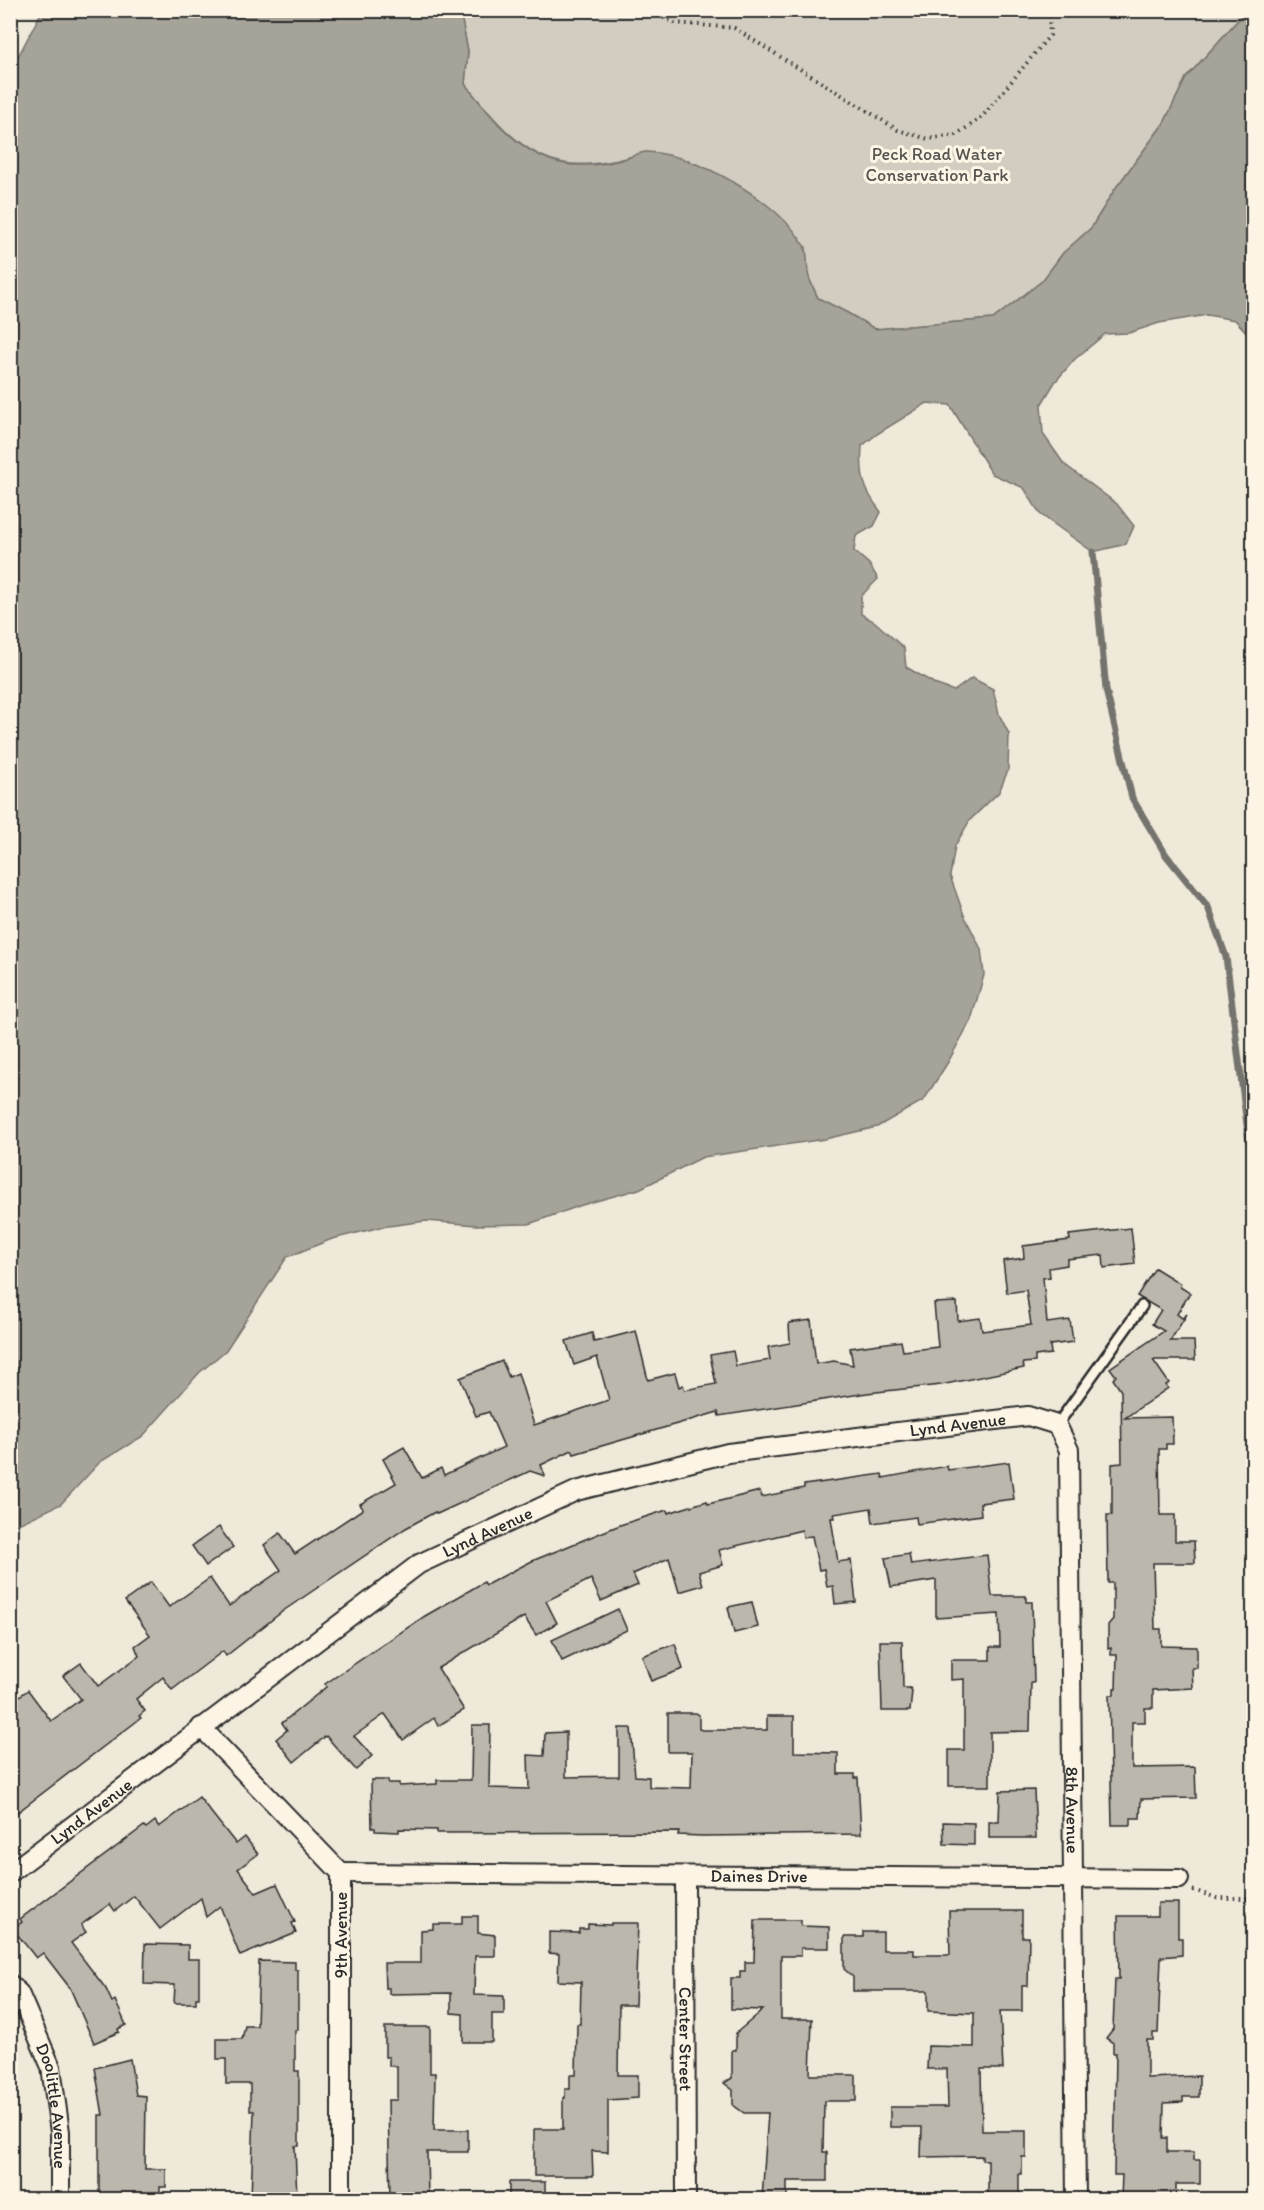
<svg xmlns="http://www.w3.org/2000/svg" width="1264" height="2210" viewBox="0 0 1264 2210" font-family="Itim,sans-serif">
  <style>
    .green { fill: #d2cdc0; stroke: #7e7c76; stroke-width: 1.5 }
    .water { fill: #a6a399; stroke: #75736d; stroke-width: 1.5 }
    .lines { fill: none; stroke-linecap: round; stroke-linejoin: round }
    .stream { stroke: #75736d; stroke-width: 7 }
    .building { fill: #bcb7ac; stroke: #2b2b2b; stroke-width: 1.5 }
    .service-casing { stroke: #2b2b2b; stroke-width: 14 }
    .minor-casing { stroke: #2b2b2b; stroke-width: 22 }
    .path { stroke: #2b2b2b; stroke-width: 4; stroke-dasharray: 1.5 4.5; stroke-linecap: butt }
    .service { stroke: #fcf5e5; stroke-width: 9 }
    .minor { stroke: #fcf5e5; stroke-width: 18 }
    .labels { text-anchor: middle; dominant-baseline: central; stroke-width: 6; stroke-linejoin: round; paint-order: stroke }
    .park-label { font-size: 18px; fill: #555450; stroke: #fcf5e5 }
    .street-label { font-size: 18px; fill: #2b2b2b; stroke: #fcf5e5 }
  </style>
  <rect width="100%" height="100%" fill="#efe9da"/>
  <filter id="ink" filterUnits="userSpaceOnUse"><feTurbulence type="fractalNoise" baseFrequency=".0167" numOctaves="2"/><feDisplacementMap in="SourceGraphic" scale="12" xChannelSelector="R" yChannelSelector="G"/><feConvolveMatrix kernelMatrix="1 2 1 2 8 2 1 2 1" color-interpolation-filters="sRGB"/></filter>
  <g filter="url(#ink)">
    <!-- green -->
    <path class="green" d="M460,11H1246L1186,78L1164,123L1115,189L1091,228L1063,253L1042,281L993,319L875,329L846,312L818,298L808,276L806,247L646,152C553,183 521,154 465,84L468,51Z"/>
    <!-- water -->
    <path class="water" d="M42,11H460L468,51L465,84C490,115 514,148 553,161C573,168 601,165 621,160C630,158 639,152 647,152C695,153 782,203 804,246C809,255 806,267 809,277C811,284 815,292 818,298L846,312L875,329L993,319L1042,281L1063,253L1091,228L1115,189L1164,123L1186,78L1246,11H1253L1254,340L1235,320L1207,315L1159,323L1129,333L1105,334L1075,359L1055,382L1041,405L1043,434L1064,464L1117,504L1134,526L1126,544L1093,552L1040,514L1024,488L992,474L950,405L927,403L877,434L862,446C860,476 863,489 881,512L874,526L856,536L854,551L869,564L878,579L861,596V614L875,622L904,648L906,667L937,685L954,691L972,678L993,689L999,714L1009,734L1008,770L999,792L970,820L955,846L950,876L964,915L981,949L984,975L971,1020L948,1062L924,1100L877,1127L825,1139L703,1157L639,1189L582,1205L529,1224L477,1225L426,1221L381,1227L332,1239L287,1257L226,1350L199,1373L143,1436L100,1462L61,1504L16,1525L11,1531L10,72Z"/>
    <g class="lines">
      <!-- stream -->
      <polyline class="stream" points="1093,552 1106,690 1132,798 1166,855 1208,907 1226,957 1252,1165 1254,1335"/>
    </g>
    <!-- building -->
    <g class="building">
      <polygon points="1131,1228 1135,1264 1104,1268 1103,1255 1067,1259 1067,1265 1049,1268 1050,1277 1043,1278 1047,1323 1070,1320 1073,1342 1050,1345 1051,1354 1035,1356 1035,1362 1023,1363 1024,1368 941,1385 867,1393 719,1416 718,1412 574,1454 572,1450 541,1465 545,1476 530,1471 437,1514 435,1512 406,1528 283,1611 226,1656 223,1651 172,1690 163,1677 136,1699 145,1711 139,1716 141,1718 10,1818 10,1703 28,1690 51,1721 81,1699 63,1676 81,1663 98,1686 139,1656 135,1646 150,1635 125,1601 151,1582 169,1607 210,1578 229,1606 281,1570 264,1545 280,1533 295,1554 363,1509 360,1504 396,1483 383,1459 404,1447 422,1478 441,1468 444,1475 504,1447 489,1412 476,1416 460,1378 502,1361 509,1377 518,1373 534,1425 609,1400 597,1357 574,1365 566,1341 592,1333 594,1342 636,1331 648,1380 675,1373 679,1387 683,1385 685,1390 716,1384 710,1355 733,1351 736,1366 770,1360 768,1347 790,1343 789,1323 811,1320 816,1364 834,1361 853,1365 850,1348 901,1341 903,1351 938,1347 934,1303 957,1302 958,1321 980,1318 982,1331 1031,1325 1026,1290 1007,1293 1003,1261 1024,1258 1023,1246 1070,1240 1069,1235"/>
      <polygon points="1155,1268 1181,1284 1180,1287 1190,1293 1177,1314 1182,1318 1187,1314 1170,1341 1194,1341 1195,1360 1153,1360 1169,1383 1166,1385 1168,1388 1125,1418 1172,1417 1173,1444 1166,1444 1166,1449 1159,1449 1160,1515 1175,1515 1175,1541 1194,1541 1195,1563 1153,1563 1155,1629 1161,1629 1161,1646 1197,1647 1197,1668 1192,1668 1193,1688 1153,1690 1153,1708 1145,1708 1145,1722 1132,1722 1132,1768 1195,1767 1196,1798 1141,1799 1140,1818 1131,1818 1131,1825 1112,1825 1109,1695 1114,1695 1114,1688 1116,1688 1117,1655 1111,1655 1111,1647 1108,1648 1108,1625 1113,1619 1113,1583 1108,1583 1107,1515 1112,1515 1112,1464 1122,1463 1121,1391 1113,1379 1116,1376 1110,1368 1164,1331 1152,1324 1161,1310 1137,1296"/>
      <polygon points="1009,1462 1014,1499 980,1503 981,1515 917,1524 916,1517 873,1523 871,1508 834,1514 835,1518 831,1518 838,1562 851,1560 856,1602 835,1604 833,1586 827,1587 824,1569 819,1570 812,1536 803,1537 802,1530 719,1550 723,1565 699,1572 703,1585 679,1592 669,1558 633,1574 638,1585 601,1601 591,1579 546,1601 557,1623 536,1635 524,1617 438,1668 464,1710 438,1726 434,1718 403,1740 385,1714 354,1736 372,1756 356,1770 326,1736 294,1762 276,1739 287,1730 282,1723 326,1687 325,1684 425,1616 484,1582 486,1585 532,1561 620,1525 667,1510 668,1513 707,1501 708,1504 760,1491 762,1497 804,1488 804,1485 882,1474 883,1478 947,1466 948,1470"/>
      <polygon points="219,1527 233,1547 206,1566 192,1546"/>
      <polygon points="909,1554 911,1565 987,1555 992,1596 1026,1596 1026,1602 1032,1602 1034,1683 1031,1683 1030,1731 990,1732 990,1786 949,1786 949,1750 964,1750 964,1679 951,1680 951,1660 990,1660 990,1647 1000,1647 999,1614 936,1618 936,1580 891,1587 885,1558"/>
      <polygon points="752,1602 758,1627 734,1633 728,1607"/>
      <polygon points="618,1609 627,1630 562,1661 552,1640"/>
      <polygon points="880,1641 902,1641 903,1688 910,1688 912,1691 910,1711 882,1711"/>
      <polygon points="675,1644 683,1669 651,1681 642,1656"/>
      <polygon points="668,1713 696,1713 699,1715 699,1729 702,1730 767,1730 767,1716 794,1716 794,1752 838,1753 838,1774 855,1774 855,1778 858,1778 861,1834 702,1836 678,1835 679,1832 437,1833 437,1830 399,1829 399,1832 375,1831 375,1828 372,1828 371,1780 388,1780 388,1783 399,1783 399,1786 437,1784 437,1780 471,1780 472,1725 490,1725 489,1788 529,1789 528,1755 544,1756 545,1733 566,1732 566,1777 619,1776 619,1728 631,1728 635,1776 649,1777 649,1787 691,1788 692,1752 668,1752"/>
      <polygon points="1034,1790 1036,1838 989,1838 989,1822 999,1822 1000,1791"/>
      <polygon points="199,1797 236,1844 245,1837 258,1854 238,1869 256,1893 277,1884 295,1922 292,1923 296,1933 240,1956 220,1906 206,1917 201,1898 160,1929 134,1896 115,1911 110,1904 81,1925 86,1932 71,1943 106,1989 112,2002 115,2000 126,2025 118,2029 119,2032 94,2043 70,1988 43,1953 36,1958 13,1929 22,1922 20,1919 144,1826 146,1828 155,1821 159,1827"/>
      <polygon points="943,1822 974,1823 974,1845 944,1844"/>
      <polygon points="1158,1903 1178,1903 1178,1938 1182,1938 1182,1955 1161,1957 1158,2033 1153,2033 1153,2040 1147,2040 1147,2078 1199,2076 1199,2097 1183,2097 1183,2102 1164,2103 1163,2138 1167,2138 1167,2152 1194,2152 1194,2160 1200,2160 1200,2184 1176,2184 1176,2199 1121,2199 1122,2175 1114,2175 1116,2053 1113,2053 1113,2043 1106,2038 1113,2029 1115,1979 1119,1979 1118,1916 1158,1916"/>
      <polygon points="949,1911 1022,1911 1022,1937 1029,1937 1028,1986 1022,1986 1022,2011 1000,2011 1003,2069 981,2069 982,2131 1026,2131 1026,2157 1022,2157 1022,2174 1019,2174 1019,2199 988,2199 988,2160 982,2160 982,2156 921,2157 922,2127 890,2127 890,2107 948,2107 947,2069 927,2069 928,2046 974,2047 974,2013 928,2011 928,1991 853,1991 853,1977 844,1969 844,1937 863,1937 863,1932 883,1932 883,1950 914,1950 914,1955 950,1955"/>
      <polygon points="462,1916 478,1916 478,1933 495,1935 495,1956 475,1956 474,1995 504,1996 504,2014 492,2014 492,2042 463,2042 463,2014 451,2013 451,1993 389,1994 389,1988 385,1988 384,1963 421,1963 421,1930 433,1929 433,1924 462,1924"/>
      <polygon points="755,1920 801,1920 801,1926 829,1927 829,1948 801,1948 801,1956 781,1956 781,2019 812,2019 810,2075 856,2075 856,2101 824,2101 823,2152 827,2152 827,2181 787,2181 787,2199 762,2199 768,2113 744,2113 733,2105 733,2090 724,2083 732,2078 732,2050 736,2050 736,2033 763,2010 731,2009 731,1978 740,1978 740,1971 745,1971 745,1962 754,1962"/>
      <polygon points="611,1923 638,1923 635,2005 619,2005 618,2075 638,2075 638,2098 608,2100 608,2152 592,2151 593,2176 534,2176 534,2129 563,2129 563,2098 565,2098 565,2089 570,2089 570,2075 576,2075 577,2024 580,2024 581,1982 558,1981 559,1954 549,1953 549,1932 579,1933 579,1929 588,1929 588,1924 611,1925"/>
      <polygon points="145,1944 188,1945 188,1959 199,1959 199,1998 196,1998 196,2003 174,2003 175,1985 144,1984"/>
      <polygon points="259,1961 295,1962 295,1970 298,1970 298,2030 295,2030 295,2071 299,2071 299,2146 295,2146 297,2199 251,2199 254,2111 250,2111 250,2084 226,2084 226,2059 217,2059 217,2039 242,2039 245,2026 257,2026"/>
      <polygon points="385,2027 430,2027 430,2073 435,2073 434,2130 468,2130 468,2152 427,2152 428,2199 390,2199 388,2100 397,2100 397,2066 389,2066 389,2057 385,2057"/>
      <polygon points="130,2059 136,2095 146,2096 145,2169 166,2169 166,2187 160,2187 160,2199 99,2199 99,2115 103,2115 95,2068"/>
      <rect x="509" y="2182" width="36" height="17"/>
    </g>
    <g class="lines">
      <defs>
        <polyline id="service" points="1057,1425 1142,1306"/>
        <g id="minor">
          <polyline points="201,1727 341,1873 341,2200"/>
          <path id="s1" d="M10,1873L419,1564L576,1491L728,1453L1028,1416L1057,1425L1069,1450L1076,2200"/>
          <path id="s2" d="M341,1873L1179,1879"/>
          <path id="s3" d="M685,1877L686,2200"/>
          <path id="s4" d="M10,1984L19,1993L51,2067L60,2132V2200"/>
        </g>
      </defs>
      <!-- service casing -->
      <use href="#service" class="service-casing"/>
      <!-- minor casing -->
      <use href="#minor" class="minor-casing"/>
      <!-- path -->
      <g class="path">
        <polyline points="647,10 675,23 734,28 898,130 928,139 956,135 982,117 1050,35 1049,10"/>
        <polyline points="1023,10 1042,10"/>
        <polyline points="1193,1890 1217,1898 1254,1898"/>
      </g>
      <!-- service -->
      <use href="#service" class="service"/>
      <!-- minor -->
      <use href="#minor" class="minor"/>
    </g>
  </g>
  <g class="labels">
    <!-- park labels -->
    <g class="park-label">
      <text x="937" y="154">Peck Road Water<tspan x="937" dy="21">Conservation Park</tspan></text>
    </g>
    <!-- street labels -->
    <g class="street-label">
      <text stroke="none"><textPath href="#s1" startOffset="1074">Lynd Avenue</textPath></text>
      <text stroke="none"><textPath href="#s1" startOffset="588">Lynd Avenue</textPath></text>
      <text stroke="none"><textPath href="#s1" startOffset="102">Lynd Avenue</textPath></text>
      <text stroke="none"><textPath href="#s1" startOffset="1563">8th Avenue</textPath></text>
      <text stroke="none"><textPath href="#s2" startOffset="418">Daines Drive</textPath></text>
      <text transform="translate(341 1935) rotate(-90)">9th Avenue</text>
      <text stroke="none"><textPath href="#s3" startOffset="162">Center Street</textPath></text>
      <text stroke="none"><textPath href="#s4" startOffset="132">Doolittle Avenue</textPath></text>
    </g>
  </g>
  <!-- margin -->
  <rect width="1264" height="2210" fill="none" stroke="#fcf5e5" stroke-width="36"/>
  <rect x="18" y="18" width="1228" height="2174" fill="none" stroke="#2b2b2b" stroke-width="2" filter="url(#ink)"/>
</svg>
